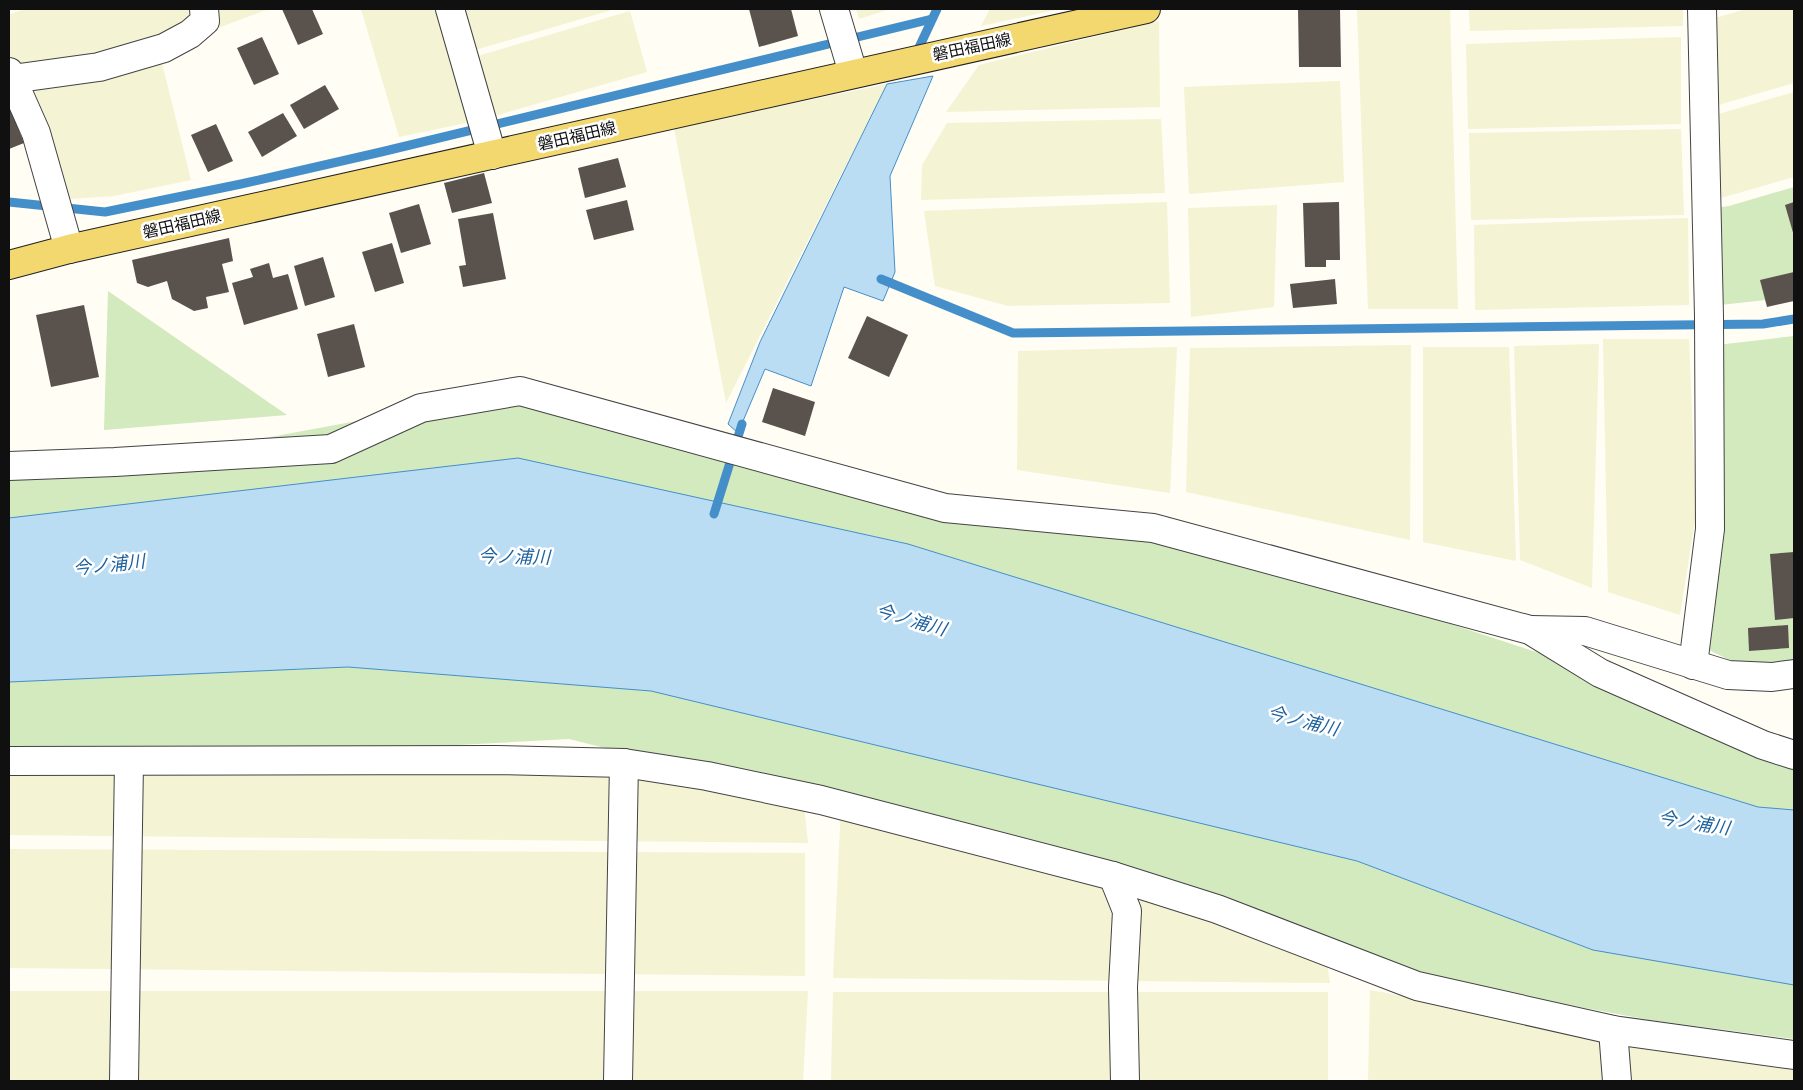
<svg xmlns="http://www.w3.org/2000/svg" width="1803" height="1090" viewBox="0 0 1803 1090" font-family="Bitter,'Noto Sans JP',serif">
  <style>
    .farmland { fill: #f4f3d4 }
    .green { fill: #d3e9be }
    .water { fill: #bbddf4; stroke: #448fc9 }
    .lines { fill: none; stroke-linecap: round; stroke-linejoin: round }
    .stream { stroke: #448fc9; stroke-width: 9 }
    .building { fill: #59524d }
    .minor-casing { stroke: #434343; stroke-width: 30 }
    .tertiary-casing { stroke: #434343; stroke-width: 30 }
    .primary-casing { stroke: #212121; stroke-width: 30 }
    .minor { stroke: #fff; stroke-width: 28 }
    .tertiary { stroke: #fff; stroke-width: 28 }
    .primary { stroke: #f3d870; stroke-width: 28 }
    .labels { text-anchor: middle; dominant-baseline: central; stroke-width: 5; stroke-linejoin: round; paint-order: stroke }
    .street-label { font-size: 16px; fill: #101010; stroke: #fff }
    .water-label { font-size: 18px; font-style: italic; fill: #1d619f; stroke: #fff }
  </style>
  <rect width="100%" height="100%" fill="#fffdf4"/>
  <!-- farmland -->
  <g class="farmland">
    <polygon points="24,9 204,9 161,59 191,180 114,196 55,200 9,72 9,15"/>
    <polygon points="205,9 269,9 207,32"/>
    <polygon points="361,9 450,9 464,60 630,11 647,72 480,120 399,137"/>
    <polygon points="451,9 615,9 465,53"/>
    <polygon points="856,9 890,9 859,19"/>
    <polygon points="990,9 1060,9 981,26"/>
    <polygon points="1357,9 1450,9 1458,309 1368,309"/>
    <polygon points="1469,9 1683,9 1683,26 1470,31"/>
    <polygon points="1746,9 1794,9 1794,83 1705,109 1702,22"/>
    <polygon points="1159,21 1160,107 946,112 979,65"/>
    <polygon points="1681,37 1681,124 1468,129 1466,44"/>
    <polygon points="1340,81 1344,182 1189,194 1184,87"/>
    <polygon points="887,84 726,403 674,128"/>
    <polygon points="1794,92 1794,177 1714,200 1705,118"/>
    <polygon points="1161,119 1165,193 921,200 922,165 947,123"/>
    <polygon points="1681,129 1684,215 1471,220 1469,133"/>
    <polygon points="1167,202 1170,303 1008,306 935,286 924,211"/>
    <polygon points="1277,205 1274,307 1191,317 1188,208"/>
    <polygon points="1688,218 1689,305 1475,310 1474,225"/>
    <polygon points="1603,339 1689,339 1696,514 1680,615 1608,592"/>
    <polygon points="1599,344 1592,588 1520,560 1514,346"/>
    <polygon points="1411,345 1410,540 1186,492 1190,348"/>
    <polygon points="1177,347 1170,493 1017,470 1018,351"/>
    <polygon points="1423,347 1509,347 1516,561 1423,542"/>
    <polygon points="566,762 803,796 808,843 9,835 9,764"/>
    <polygon points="841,805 1325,951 1330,983 833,978"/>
    <polygon points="9,849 805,853 805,976 9,968"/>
    <polygon points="1370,990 1794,1068 1794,1081 1368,1081"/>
    <polygon points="9,991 808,991 803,1081 9,1081"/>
    <polygon points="833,992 1328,992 1328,1081 831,1081"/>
  </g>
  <!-- green -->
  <g class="green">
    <polygon points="1794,187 1794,297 1720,305 1707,209 1729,206"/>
    <polygon points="108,291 287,415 104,430"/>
    <polygon points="1794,336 1794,661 1746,668 1707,649 1717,345"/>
    <polygon points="520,391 866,487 1174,533 1600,673 1794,742 1794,1039 1650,1020 1373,969 1080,867 569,739 156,761 9,766 9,458 140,461"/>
  </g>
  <!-- water -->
  <g class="water">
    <polygon points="933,76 890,176 895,272 883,301 844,287 811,386 765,369 738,433 728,424 760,342 887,84"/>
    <polygon points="518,458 908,544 1758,807 1794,810 1794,985 1593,950 1357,861 651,691 348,667 9,682 9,518"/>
  </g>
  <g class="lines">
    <!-- stream -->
    <g class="stream">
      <polyline points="915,56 937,9"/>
      <polyline points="9,202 105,212 241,184 381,152 932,19"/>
      <polyline points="881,279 1013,333 1763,324 1794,319"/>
      <polyline points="714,514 742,424"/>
    </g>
  </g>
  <!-- building -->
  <g class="building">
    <polygon points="282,9 312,9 323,34 298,45"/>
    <polygon points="749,9 791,9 798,36 759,47"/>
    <polygon points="1298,9 1340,9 1341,67 1299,67"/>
    <polygon points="262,37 279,74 254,85 237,48"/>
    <polygon points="325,85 339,109 304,129 290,105"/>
    <polygon points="9,106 24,143 9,149"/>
    <polygon points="283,113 297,136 262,157 248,132"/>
    <polygon points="216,124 233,161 208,172 191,135"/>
    <polygon points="618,158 626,187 585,198 578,168"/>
    <polygon points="484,173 492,203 452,213 444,183"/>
    <polygon points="627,200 634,230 594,240 586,210"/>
    <polygon points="1339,202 1340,260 1326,260 1326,267 1305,267 1303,203"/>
    <polygon points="1794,202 1794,236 1785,205"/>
    <polygon points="419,204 431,244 401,253 389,213"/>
    <polygon points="493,213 506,279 463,287 459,266 466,265 458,219"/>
    <polygon points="229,238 233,261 222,264 229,292 206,297 208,308 194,311 172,299 167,281 148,287 137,283 132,260"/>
    <polygon points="392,243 404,283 375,292 362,252"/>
    <polygon points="323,257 335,297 305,306 294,266"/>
    <polygon points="269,263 273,278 288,274 298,309 244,325 232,283 253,277 250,269"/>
    <polygon points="1794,272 1794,301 1767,307 1760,280"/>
    <polygon points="1335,279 1337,304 1293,308 1290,284"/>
    <polygon points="84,305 99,377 51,387 36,315"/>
    <polygon points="867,316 908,335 889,377 848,358"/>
    <polygon points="354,324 365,367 328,377 317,334"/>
    <polygon points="773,388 815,402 805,436 762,422"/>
    <polygon points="1794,552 1794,618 1775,620 1770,554"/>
    <polygon points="1788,625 1789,648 1749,651 1748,628"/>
  </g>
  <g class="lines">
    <defs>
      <g id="minor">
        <polyline points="450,9 492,155"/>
        <polyline points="9,72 36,133 69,249"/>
        <polyline points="12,79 99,67 164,48 190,34 205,21 204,9"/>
        <polyline points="9,466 115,462 331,449 421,408 520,391 945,508 1153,528 1530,630 1600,673 1763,745 1794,755"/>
        <polyline points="1530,630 1585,631 1728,675 1772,677 1794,674"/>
        <polyline points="1693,665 1710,529 1709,316 1702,9"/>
        <polyline points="9,761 495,760 624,763 707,776 821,800 1113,876 1217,909 1417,986 1613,1030 1794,1055"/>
        <polyline points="1113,876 1127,911 1123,987 1125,1081"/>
        <polyline points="1613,1030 1617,1081"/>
        <polyline points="124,1081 129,762"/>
        <polyline points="618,1081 624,763"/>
      </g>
      <polyline id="tertiary" points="834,9 853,73"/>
      <polyline id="primary" points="9,265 69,249 1146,9"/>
    </defs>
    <!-- minor casing -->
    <use href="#minor" class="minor-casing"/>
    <!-- tertiary casing -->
    <use href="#tertiary" class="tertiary-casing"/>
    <!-- primary casing -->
    <use href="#primary" class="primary-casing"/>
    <!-- minor -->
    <use href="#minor" class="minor"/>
    <!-- tertiary -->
    <use href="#tertiary" class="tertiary"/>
    <!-- primary -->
    <use href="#primary" class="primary"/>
  </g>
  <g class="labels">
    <!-- street labels -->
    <g class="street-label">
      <text transform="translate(972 47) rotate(-12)">磐田福田線</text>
      <text transform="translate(577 136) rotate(-13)">磐田福田線</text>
      <text transform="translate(182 224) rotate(-13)">磐田福田線</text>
    </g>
    <!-- water labels -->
    <g class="water-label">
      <text transform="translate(514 557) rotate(1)">今ノ浦川</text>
      <text transform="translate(109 565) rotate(-6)">今ノ浦川</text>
      <text transform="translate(911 620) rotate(16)">今ノ浦川</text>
      <text transform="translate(1303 721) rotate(14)">今ノ浦川</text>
      <text transform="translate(1694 823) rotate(9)">今ノ浦川</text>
    </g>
  </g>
  <!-- border -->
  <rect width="1803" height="1090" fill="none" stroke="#101010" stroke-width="20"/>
</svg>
